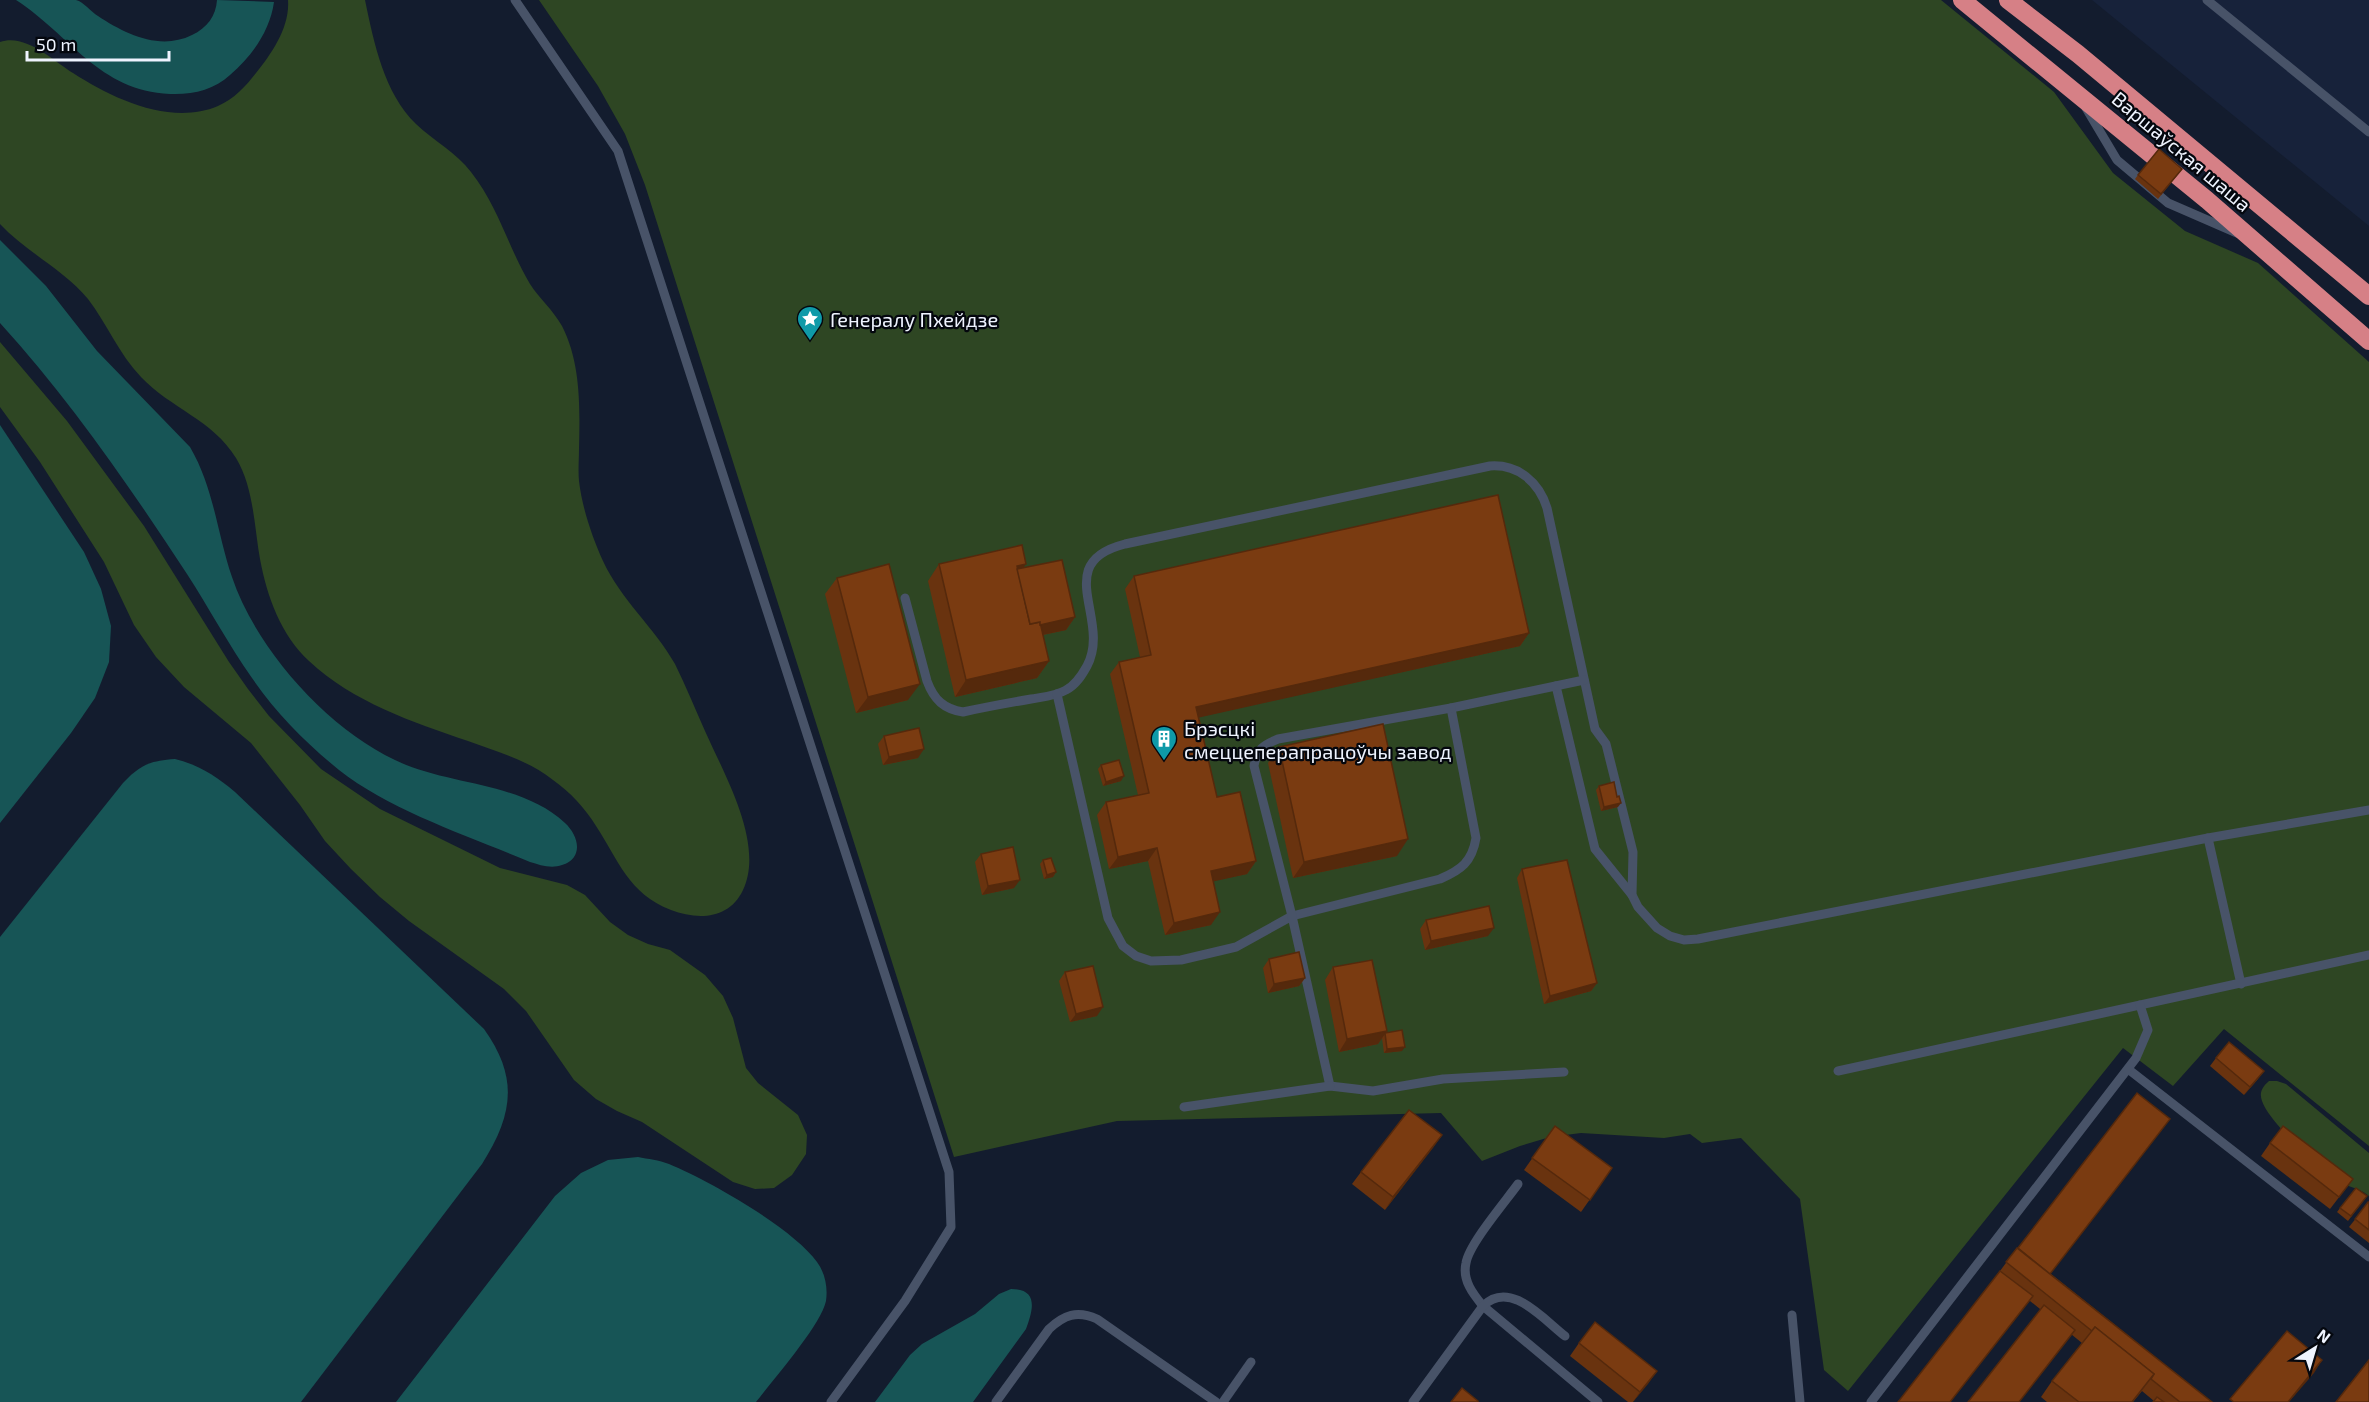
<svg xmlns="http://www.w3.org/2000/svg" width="2369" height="1402" viewBox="0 0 2369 1402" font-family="'Exo 2',sans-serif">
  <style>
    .built { fill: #17223a }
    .green { fill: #2e4623 }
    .water { fill: #175556 }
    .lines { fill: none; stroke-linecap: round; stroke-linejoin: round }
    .service { stroke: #485368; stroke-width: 9 }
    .trunk { stroke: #d68086; stroke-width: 18 }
    .wall { fill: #69330f }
    .shaded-wall { fill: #55290c }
    .building { fill: #7a3b11; stroke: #55290c; stroke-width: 1.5 }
    .labels { text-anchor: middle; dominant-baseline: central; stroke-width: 4.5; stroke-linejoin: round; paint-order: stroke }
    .street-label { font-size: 20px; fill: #eff4ff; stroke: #04070e }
    .poi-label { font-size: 20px; fill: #eff4ff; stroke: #04070e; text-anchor: start }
  </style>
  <rect width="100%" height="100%" fill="#131c2e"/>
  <!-- built -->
  <polygon class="built" points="2092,0 2369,0 2369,226"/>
  <!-- green -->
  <g class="green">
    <path d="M288,0H365C374,43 384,93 416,124C434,141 457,153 471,172C499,208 508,247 530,284C539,298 553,310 562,326C581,363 580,408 579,449C579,459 578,471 579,481C582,507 592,537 603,561C621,600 654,627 675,664C686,686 695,709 705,731C724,774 765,844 743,890C729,920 697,920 671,910C628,893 619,861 596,826C585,808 570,792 553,780C528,760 497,752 468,741C412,722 353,702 309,661C281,635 267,597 260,559C254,526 254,488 236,458C213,420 170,408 141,377C119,354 107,324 88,299C63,269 26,252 0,224V42C26,33 53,61 73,73C113,99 171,126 218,106C234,99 246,86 256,73C272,53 290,27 288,0Z"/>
    <polygon points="539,0 1941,0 2054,92 2113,173 2185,231 2258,263 2369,362 2369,1146 2224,1029 2173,1086 2123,1048 1848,1391 1824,1370 1800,1199 1741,1138 1702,1143 1690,1134 1664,1138 1581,1133 1550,1137 1520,1146 1482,1161 1441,1113 1117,1121 954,1157 645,185 625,134 598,86"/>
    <polygon points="0,342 67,421 144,526 229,662 248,689 269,716 321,769 380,809 500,868 567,885 585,895 610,922 628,935 648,944 670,950 705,975 723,996 733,1018 746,1068 758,1083 798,1115 807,1135 806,1154 792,1175 774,1188 755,1189 733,1182 642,1122 617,1111 596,1099 574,1080 526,1011 504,989 409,921 380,897 351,869 325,841 300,805 251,743 184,687 156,657 134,625 104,562 40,462 0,407"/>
    <path d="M2269,1081H2277L2286,1084L2369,1153V1196C2357,1186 2345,1187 2336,1180C2317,1166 2269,1122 2262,1101C2259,1093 2262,1087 2269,1081Z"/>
  </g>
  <!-- water -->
  <g class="water">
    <path d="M16,0C31,0 63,0 76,0C84,2 91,12 98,16C125,34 160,51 192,35C207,28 216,16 217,0L274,2C270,31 252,56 230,75C214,90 192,95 170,94C99,91 70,35 16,0Z"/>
    <path d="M0,240L46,286L97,351L190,447C214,488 217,533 232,577C256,649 327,728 395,760C448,786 520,781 565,823C579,836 584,858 562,865C551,869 540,865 530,862C469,836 391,811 339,770C306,743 276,713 252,678C228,644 209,608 187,574C130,487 70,400 0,323Z"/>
    <polygon points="0,425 84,552 101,589 111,626 109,662 95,698 71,733 0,823"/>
    <path d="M175,759C199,765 216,776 235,792L484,1029C519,1078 513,1115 482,1164L301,1402H0V937L123,783C141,764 150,761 175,759Z"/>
    <path d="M638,1157C648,1159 659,1160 669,1164C708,1180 793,1228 817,1262C825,1273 828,1287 826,1301C821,1325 773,1380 756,1402H396L555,1196L581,1173L608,1160Z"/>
    <path d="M1011,1289C1039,1289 1033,1310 1026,1329L973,1402H875L910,1355L922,1344L975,1314L999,1294Z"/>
  </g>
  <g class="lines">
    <!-- service -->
    <g class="service">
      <polyline points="515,0 618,151 949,1172 951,1227 905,1301 831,1402"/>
      <polyline points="2207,0 2369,132"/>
      <polyline points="2086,108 2117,160 2168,203 2237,233"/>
      <path d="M905,598L927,681C934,700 944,709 963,712C986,707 1008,703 1031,699C1042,697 1056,696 1066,690C1076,685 1082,675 1087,666C1112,619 1050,563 1125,544L1490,466C1518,464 1539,482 1547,508L1595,729L1606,744L1633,852L1632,895L1638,907L1657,928L1670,936L1684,940L1698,939L2208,838L2369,810"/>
      <polyline points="1556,686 1595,849 1632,895"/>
      <path d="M1057,694L1108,918L1123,946L1136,956L1151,961L1181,960L1236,947L1292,916L1440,879C1461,870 1472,862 1476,838L1451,708L1584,680"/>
      <path d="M1451,708L1278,739C1263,745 1257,749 1254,766L1292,916L1330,1086L1373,1091L1443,1079L1564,1072"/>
      <polyline points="2208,838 2241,984"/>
      <polyline points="2128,1069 2369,1257"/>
      <polyline points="1838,1071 2369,955"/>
      <polyline points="1184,1107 1330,1086"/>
      <path d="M1518,1184C1505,1202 1469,1244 1466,1263C1462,1280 1473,1294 1483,1306L1598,1402"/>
      <polyline points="1792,1315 1800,1402"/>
      <path d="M996,1402L1049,1329C1064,1315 1077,1310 1097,1319L1216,1402"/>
      <polyline points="1223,1402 1251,1362"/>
      <path d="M1413,1402L1483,1306C1510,1279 1543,1319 1565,1336"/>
      <polyline points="1871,1402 2136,1058 2148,1030 2140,1005"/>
    </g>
    <!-- trunk -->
    <g class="trunk">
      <polyline points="1962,0 2207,200 2369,341"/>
      <polyline points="2008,0 2078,54 2369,296"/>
    </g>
  </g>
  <!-- wall -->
  <g class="wall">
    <polygon points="2179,173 2158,199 2135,179 2138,175"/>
    <polygon points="939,564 1023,568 1075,617 1066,630 1043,635 1049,661 1037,678 955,697 928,581"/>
    <polygon points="1134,576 1529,633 1520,646 1199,717 1217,797 1256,861 1247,874 1213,881 1211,925 1165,935 1148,861 1109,869 1097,815 1106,802 1138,795 1110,674 1119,662 1140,657 1125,589"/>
    <polygon points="837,578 908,700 856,713 825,594"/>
    <polygon points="884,736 918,758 883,765 878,744"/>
    <polygon points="1279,747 1397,856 1293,878 1268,763"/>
    <polygon points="1101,765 1121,781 1103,786 1098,769"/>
    <polygon points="1599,786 1618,807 1601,811 1596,790"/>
    <polygon points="981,854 1014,888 982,895 975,862"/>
    <polygon points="1043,860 1056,872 1053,877 1044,879 1040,864"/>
    <polygon points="1522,869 1597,983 1591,991 1544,1004 1517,878"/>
    <polygon points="1426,920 1488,936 1425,950 1420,929"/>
    <polygon points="1269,959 1305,978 1299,986 1268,993 1263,968"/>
    <polygon points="1333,967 1386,1033 1402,1051 1384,1053 1382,1038 1378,1044 1339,1052 1325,980"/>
    <polygon points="1065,972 1097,1016 1070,1022 1059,981"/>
    <polygon points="2216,1058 2258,1079 2244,1095 2210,1066"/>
    <polygon points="1555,1126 1612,1168 1581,1212 1524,1170"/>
    <polygon points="1442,1135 1385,1210 1352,1184 1361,1172"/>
    <polygon points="2270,1143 2353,1179 2330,1209 2261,1156"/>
    <polygon points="2356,1188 2367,1196 2348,1221 2337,1212"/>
    <polygon points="2369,1202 2369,1243 2349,1227"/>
    <polygon points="2017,1248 2051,1274 2212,1402 2153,1402 2154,1401 2142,1391 2133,1402 2047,1402 2041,1397 2052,1381 2082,1343 2030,1301 2000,1271"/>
    <polygon points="1579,1343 1657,1371 1633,1402 1628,1402 1570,1356"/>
  </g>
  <!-- shaded-wall -->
  <g class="shaded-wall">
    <polygon points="1026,564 1016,579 1017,566"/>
    <polygon points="1075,617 1066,630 1018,640 1027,628"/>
    <polygon points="1529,633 1520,646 1188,720 1196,707"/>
    <polygon points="1049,661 1037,678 955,697 966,680"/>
    <polygon points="920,684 908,700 856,713 868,697"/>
    <polygon points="924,749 918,758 883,765 889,757"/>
    <polygon points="1124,776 1121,781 1103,786 1106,782"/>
    <polygon points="1621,803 1618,807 1601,811 1604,807"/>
    <polygon points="1408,839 1397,856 1293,878 1304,862"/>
    <polygon points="1157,848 1148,861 1109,869 1118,857"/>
    <polygon points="1256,861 1247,874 1202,884 1211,871"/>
    <polygon points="1056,872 1053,877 1044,879 1047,875"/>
    <polygon points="1020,880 1014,888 982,895 988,886"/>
    <polygon points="1220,912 1211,925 1165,935 1174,923"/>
    <polygon points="1494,928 1488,936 1425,950 1431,941"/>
    <polygon points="1305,978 1299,986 1268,993 1274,984"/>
    <polygon points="1597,983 1591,991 1544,1004 1550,996"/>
    <polygon points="1103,1007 1097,1016 1070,1022 1076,1014"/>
    <polygon points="1387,1031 1378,1044 1339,1052 1347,1039"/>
    <polygon points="1405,1047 1402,1051 1384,1053 1387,1049"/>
    <polygon points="2264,1071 2258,1079 2244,1095 2250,1087"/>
    <polygon points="1442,1135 1433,1148 1385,1210 1393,1197"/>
    <polygon points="2322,1360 2314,1373 2289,1402 2288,1402"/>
    <polygon points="1657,1371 1648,1384 1633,1402 1640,1392"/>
  </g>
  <!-- building -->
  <g class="building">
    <polygon points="2159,149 2182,169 2161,194 2138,175"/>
    <polygon points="1498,495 1529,633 1196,707 1217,797 1240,792 1256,861 1211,871 1220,912 1174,923 1157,848 1118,857 1106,802 1149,793 1119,662 1151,655 1134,576"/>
    <polygon points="1022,545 1026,564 1017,566 1030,624 1040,622 1049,661 966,680 939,564"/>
    <polygon points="1062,560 1075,617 1040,625 1040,622 1030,624 1017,569"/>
    <polygon points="889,564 920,684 868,697 837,578"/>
    <polygon points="1383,724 1408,839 1304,862 1279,747"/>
    <polygon points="919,728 924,749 889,757 884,736"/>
    <polygon points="1119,760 1124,776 1106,782 1101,765"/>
    <polygon points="1614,782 1617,797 1619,796 1621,803 1604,807 1599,786"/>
    <polygon points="1013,847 1020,880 988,886 981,854"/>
    <polygon points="1051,858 1056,872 1047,875 1043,860"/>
    <polygon points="1567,860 1597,983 1550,996 1522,869"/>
    <polygon points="1489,906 1494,928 1431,941 1426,920"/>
    <polygon points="1299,952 1305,978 1274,984 1269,959"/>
    <polygon points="1372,960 1387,1031 1347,1039 1333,967"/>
    <polygon points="1093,966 1103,1007 1076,1014 1065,972"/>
    <polygon points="1402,1030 1405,1047 1387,1049 1385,1033"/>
    <polygon points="2229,1042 2264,1071 2250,1087 2216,1058"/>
    <polygon points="2137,1093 2170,1119 2050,1274 2018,1248"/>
    <polygon points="1409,1110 1442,1135 1393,1197 1361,1172"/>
    <polygon points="1555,1126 1612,1168 1590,1200 1532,1158"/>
    <polygon points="2283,1126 2353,1179 2339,1197 2270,1143"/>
    <polygon points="2356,1188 2367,1196 2351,1216 2340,1208"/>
    <polygon points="2368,1202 2369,1202 2369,1230 2355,1219"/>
    <polygon points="2017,1248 2212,1402 2180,1402 2151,1379 2154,1374 2095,1327 2092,1331 2006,1262"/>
    <polygon points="2000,1271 2033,1296 1950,1402 1898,1402"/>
    <polygon points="2044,1305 2075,1330 2019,1402 1968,1402"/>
    <polygon points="1595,1322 1657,1371 1640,1392 1579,1343"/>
    <polygon points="2095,1327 2154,1374 2132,1402 2079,1402 2052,1381"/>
    <polygon points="2287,1331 2322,1360 2288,1402 2234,1402 2230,1399"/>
    <polygon points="2369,1360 2369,1402 2336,1402"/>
    <polygon points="1462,1388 1478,1401 1478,1402 1451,1402"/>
    <polygon points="2157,1397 2164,1402 2153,1402"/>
  </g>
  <!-- icons -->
  <defs>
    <symbol id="sight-pin" viewBox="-11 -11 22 30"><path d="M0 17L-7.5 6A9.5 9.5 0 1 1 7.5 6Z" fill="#0f9aa8" stroke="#04070e"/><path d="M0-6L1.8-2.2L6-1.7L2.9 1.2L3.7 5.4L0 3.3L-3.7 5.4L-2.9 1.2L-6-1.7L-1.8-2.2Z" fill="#fff"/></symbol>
    <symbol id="building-pin" viewBox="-11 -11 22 30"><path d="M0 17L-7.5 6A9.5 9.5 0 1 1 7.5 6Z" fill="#0f9aa8" stroke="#04070e"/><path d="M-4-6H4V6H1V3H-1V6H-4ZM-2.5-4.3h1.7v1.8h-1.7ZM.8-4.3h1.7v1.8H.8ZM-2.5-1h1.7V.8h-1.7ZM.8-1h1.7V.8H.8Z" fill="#fff"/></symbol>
  </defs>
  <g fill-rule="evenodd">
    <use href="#sight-pin" x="795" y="304" width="30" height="40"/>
    <use href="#building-pin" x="1149" y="724" width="30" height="40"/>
  </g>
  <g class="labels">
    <!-- street labels -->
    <g class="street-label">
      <text transform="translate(2182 151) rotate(40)">Варшаўская шаша</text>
    </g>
    <!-- poi labels -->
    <g class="poi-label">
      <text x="830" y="319">Генералу Пхейдзе</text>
      <text x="1184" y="728">Брэсцкі<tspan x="1184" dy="23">смеццеперапрацоўчы завод</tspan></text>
    </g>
  </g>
  <!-- north arrow -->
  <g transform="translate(2315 1348) rotate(37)" stroke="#04070e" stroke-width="4.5" paint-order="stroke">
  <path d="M0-4.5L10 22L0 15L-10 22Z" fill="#eff4ff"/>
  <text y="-9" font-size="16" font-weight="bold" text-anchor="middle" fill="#eff4ff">N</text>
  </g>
  <!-- scale -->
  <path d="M27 51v9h142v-9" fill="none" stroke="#eff4ff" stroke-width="3"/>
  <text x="36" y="51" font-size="18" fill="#eff4ff" stroke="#04070e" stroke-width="4.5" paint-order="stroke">50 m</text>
</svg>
